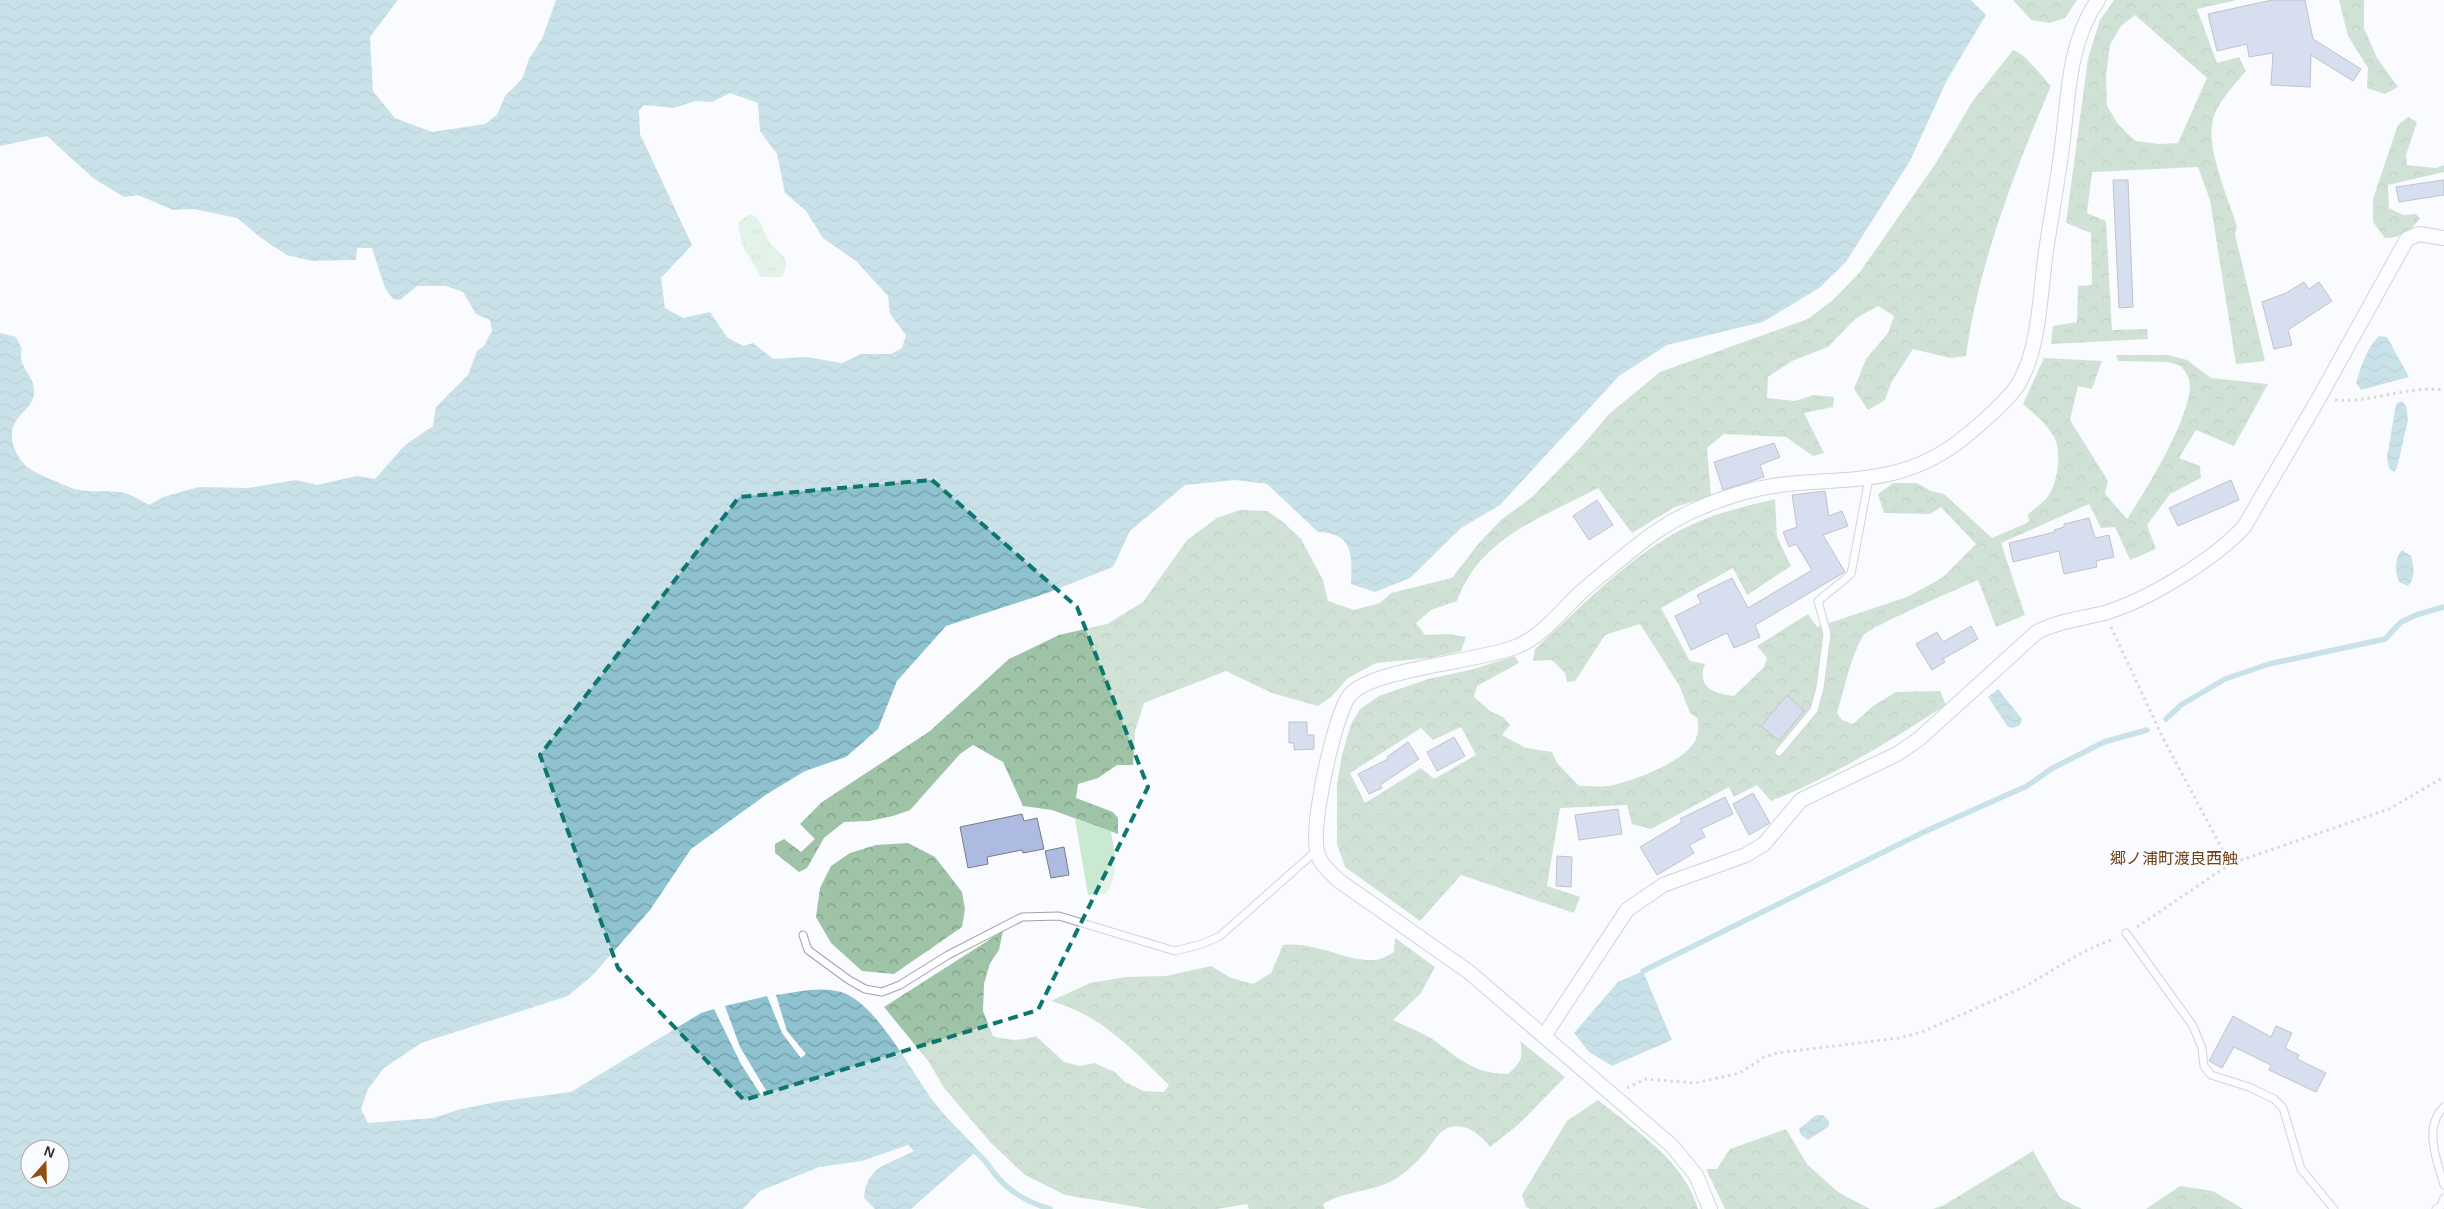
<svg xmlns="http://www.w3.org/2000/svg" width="2444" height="1209" viewBox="0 0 2444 1209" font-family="Arial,'Noto Sans JP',sans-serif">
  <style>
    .grass { fill: url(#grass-tufts) }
    .forest { fill: url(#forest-crowns); fill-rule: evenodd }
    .garden { fill: #c9e9d0 }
    .water { fill: url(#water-waves); fill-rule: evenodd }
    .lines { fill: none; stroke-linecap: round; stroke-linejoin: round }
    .stream { stroke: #8fc2cf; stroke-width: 5.5 }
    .building { fill: #adbae1; stroke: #7a7d85 }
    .service-casing { stroke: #a0a3ab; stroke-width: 9 }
    .minor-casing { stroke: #a0a3ab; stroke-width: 16 }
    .path { stroke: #aeafb2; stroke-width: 3; stroke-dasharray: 2.5 4; stroke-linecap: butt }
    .service { stroke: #fff; stroke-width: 7 }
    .minor { stroke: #fff; stroke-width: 14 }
    .marked { fill: none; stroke: #0f766e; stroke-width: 4; stroke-dasharray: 10 6; stroke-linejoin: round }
    .labels { text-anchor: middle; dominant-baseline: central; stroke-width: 4.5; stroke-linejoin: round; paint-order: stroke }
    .quarter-label { font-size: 16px; fill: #6d431a; stroke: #fafbfe }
  </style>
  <defs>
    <pattern id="grass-tufts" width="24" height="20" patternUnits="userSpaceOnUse" patternTransform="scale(1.25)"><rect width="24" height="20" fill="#c9e9d0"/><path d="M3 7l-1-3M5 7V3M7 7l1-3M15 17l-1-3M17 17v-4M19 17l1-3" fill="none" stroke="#adc8b3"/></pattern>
    <pattern id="forest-crowns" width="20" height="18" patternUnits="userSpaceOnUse" patternTransform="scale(1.25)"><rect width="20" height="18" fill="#9ec3a6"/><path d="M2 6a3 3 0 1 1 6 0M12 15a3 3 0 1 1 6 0" fill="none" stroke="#819f88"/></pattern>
    <pattern id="water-waves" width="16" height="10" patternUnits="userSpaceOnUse" patternTransform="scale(1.25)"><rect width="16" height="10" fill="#8fc2cf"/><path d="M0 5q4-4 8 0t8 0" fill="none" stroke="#759ea9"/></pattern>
  </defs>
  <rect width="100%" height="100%" fill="#fafbfe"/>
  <!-- grass -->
  <polygon class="grass" points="749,214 757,217 770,243 784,257 787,264 782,277 761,277 742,245 738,223"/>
  <!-- forest -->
  <g class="forest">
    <polygon points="2013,0 2077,0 2065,18 2050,23 2031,20"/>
    <path d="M2114,0H2237L2197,9L2217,63L2239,57L2246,71C2236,83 2223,97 2216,111C2201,141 2228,195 2237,227L2235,234L2265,361L2236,364L2210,200L2198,167L2092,172L2087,213L2106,221L2112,330L2147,329L2148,339L2051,344L2053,326L2077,322L2078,286L2092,285L2091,233L2066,223L2088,58L2100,20ZM2135,15L2207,78L2178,143L2160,144L2135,141L2118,124L2107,106L2106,76L2110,45L2121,26Z"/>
    <polygon points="2339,0 2364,0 2364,28 2377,58 2398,87 2385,94 2367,88 2368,68 2348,36"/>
    <path d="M2013,50C2026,54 2041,76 2051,86C2015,170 1978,266 1966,356L1950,358L1913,349L1891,383L1885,400L1868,410L1854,389L1866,359L1888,333L1894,316L1878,306L1855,319L1828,347L1792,361L1768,377L1767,398L1795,401L1814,395L1834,397L1833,407L1804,413L1824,453L1813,456L1786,437L1724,434L1707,448L1711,496L1675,507L1632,533L1598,488C1542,518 1480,537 1457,601L1431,610L1416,623L1425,635L1448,634L1466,637L1461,651L1429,658L1376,663L1348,678L1331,697L1318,706L1272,693L1226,671L1144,703L1135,731L1133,765H1117L1098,778L1078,784L1076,798L1113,812L1118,818V834L1052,810L1023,806L1003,762L973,745L960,754L910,810L893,816L869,821L844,822L824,838L807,868L799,872L775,853V844L784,839L801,852L815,839L800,824L822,802L930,731L1009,659L1059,635L1107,624L1143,602L1187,540L1217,518L1240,510L1267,511L1283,522L1301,539L1323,580L1328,601L1354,610L1380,603L1391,593L1452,578L1479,543L1502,519L1531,498L1581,447L1609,414L1660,372L1808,319L1833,300L1860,272L1936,163L1972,102Z"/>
    <path d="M2408,117L2417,122L2406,155L2407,165L2436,168L2444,165V172L2388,185L2389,208L2403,215L2416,214L2420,219C2410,231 2401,238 2385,238L2373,222V199L2398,125Z"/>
    <path d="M2116,355H2168L2187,360L2211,378L2268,384L2234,446L2196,430L2179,458L2200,466L2201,478L2170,494L2147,525L2156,549L2130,560L2115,527L2101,528L2089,504L2001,543L2025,615L1996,627L1978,580C1962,587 1869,627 1863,636C1850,658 1845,687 1837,713L1842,720L1853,724L1873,706L1896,692L1940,691L1946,705C1888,742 1834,776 1771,801L1757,785L1734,797L1729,787L1651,829L1632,824L1627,805L1560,808L1547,886L1580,897L1574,913L1461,875L1420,921L1345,867L1337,844V784L1342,755L1351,724L1360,709L1379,696L1428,679L1470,670L1515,656L1519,663L1477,686L1474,697L1490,711L1503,717L1510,725L1502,735L1526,748L1552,752L1557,763L1579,786C1589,786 1601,787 1610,786C1633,781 1684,762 1695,741C1699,733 1699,726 1697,718L1690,713L1679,685L1640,624L1605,635L1575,681L1567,682L1565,673L1552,660L1533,661L1535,649C1587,602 1638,545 1705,519C1727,510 1752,505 1775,499L1777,537L1791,566L1747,595L1733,568L1661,608L1690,661L1705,664C1696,688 1715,694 1734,696L1764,667L1767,658L1757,646L1808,614L1817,627L1907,597L1942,578L1976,544L1941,507L1930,514L1884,513L1878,494L1893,483H1917L1931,491L1944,494L1992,538L2029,522L2028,514C2034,509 2041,504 2046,499C2058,485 2063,450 2053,435C2046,423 2033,413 2023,404L2044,358L2102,361L2092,389L2078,386L2070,420L2108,481L2105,494L2127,519C2144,494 2197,408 2189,379C2188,375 2184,370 2181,366L2168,362L2118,361ZM1461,727L1476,755L1434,779L1421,768L1365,803L1350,773L1421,728L1433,740Z"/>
    <polygon points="908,843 935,857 962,892 965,909 962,927 894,974 862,971 831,943 816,917 820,888 831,866 850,853 876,845"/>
    <path d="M1003,931L999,950L990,963L984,984L983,1011L993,1036C1009,1041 1021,1041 1036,1036L1064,1062L1080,1066L1094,1063L1115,1072L1125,1082L1144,1091L1164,1092L1169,1085C1132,1049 1101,1015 1051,1001L1090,983L1126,977L1166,976L1211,966L1231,978L1253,984L1271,973L1283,945C1317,941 1345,962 1376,960C1382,959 1389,955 1394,952L1395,938L1435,967L1421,993L1393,1020C1407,1027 1425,1033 1438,1043C1461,1061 1478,1074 1508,1074C1521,1062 1524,1058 1520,1041L1565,1077L1519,1124L1490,1147C1481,1134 1461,1119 1444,1130C1436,1135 1431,1146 1425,1153C1416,1163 1403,1175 1392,1181C1371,1192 1344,1191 1323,1204L1325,1209H1249L1247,1204L1217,1209H1149L1065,1195L1025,1175L991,1143L944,1088L929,1062L884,1007Z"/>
    <path d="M1598,1100C1636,1131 1684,1160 1698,1209H1530L1526,1207L1522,1195L1567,1121Z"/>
    <polygon points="1786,1129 1807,1164 1838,1192 1870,1209 1725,1209 1706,1169 1717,1169 1730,1149"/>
    <polygon points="2033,1151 2060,1198 2082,1209 1933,1209 1944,1205"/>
    <polygon points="2180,1186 2213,1191 2243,1209 2146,1209"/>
  </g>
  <!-- garden -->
  <path class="garden" d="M1075,819L1111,831C1115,857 1120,871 1106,894L1088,895Z"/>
  <!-- water -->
  <g class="water">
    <path d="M0,0H398L370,37L373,91L395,118L432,132L485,124L497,115L505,96L522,79L529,59L542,39L556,0H1971L1986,15L1947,80L1910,161L1846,262L1819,288L1763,322L1667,345L1619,376L1500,505L1461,528L1410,578L1375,592L1351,584C1352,556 1354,533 1318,532L1267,484L1235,480L1185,485L1130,531L1113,567L1047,593L946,626L897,681L878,729L846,757L805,771L767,794L691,849L650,910L592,976L568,996L421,1043L384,1068L368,1089L361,1109L368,1123L433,1118L461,1109L502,1101L571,1092L701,1013L714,1009L741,1064L761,1095L767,1092L740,1047L725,1006L767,996L782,1033L801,1058L806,1054L787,1031L776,995C797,992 820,986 841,992C876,1002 912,1073 934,1102C947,1119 964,1134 978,1150L911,1209H875L864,1198C866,1166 889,1164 914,1151L908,1145L862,1161L819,1167L760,1191L743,1209H0V333L16,337L22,349C16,367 36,375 34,394C32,408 19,413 14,425C7,440 18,461 30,469C35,473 68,487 75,489C90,493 106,490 121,492C131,494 140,500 149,505L163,497L199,487L248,488L296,480L317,485L357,476L375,479L405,445L433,426L436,407L468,375L477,351L484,346L492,331L490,320L476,314L463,292L446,286H417L400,300L393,299L385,288L372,248H357L356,260L312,261L287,255L261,238L237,218L194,209L173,210L138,195L124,197L93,178L47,136L0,146ZM730,93L758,103L760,131L777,154L785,193L806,211L823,238L856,261L888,296L890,314L906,335L902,348L891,354H861L842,363L806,357L773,359L753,343L743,346L727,337L710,312L683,318L665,308L661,278L692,245L640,134L639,111L644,105L674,108L695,101L712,102ZM30,1149H60V1179H30Z"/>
    <path d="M2379,336L2387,337L2409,377L2361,390L2356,383C2361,367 2367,347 2379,336Z"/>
    <polygon points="2401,401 2406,405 2408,420 2397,468 2394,472 2389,468 2387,458 2396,404"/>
    <path d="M2402,550L2411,556C2414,567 2416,577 2408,586L2399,582C2395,572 2394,558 2402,550Z"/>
    <polygon points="1998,689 2022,719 2020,725 2013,728 2008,727 1988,697"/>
    <polygon points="1643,971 1672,1040 1612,1066 1589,1052 1574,1033 1618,982"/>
    <polygon points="1816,1115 1823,1115 1829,1121 1829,1126 1808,1140 1801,1135 1799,1129"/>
  </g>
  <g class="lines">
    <!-- stream -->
    <g class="stream">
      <polyline points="2166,719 2181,705 2225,679 2269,664 2385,639 2401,622 2416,615 2444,607"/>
      <polyline points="1643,971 1926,831 2027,786 2051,769 2104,742 2147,730"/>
      <path d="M976,1152C984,1158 988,1165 994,1173C1008,1191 1029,1203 1050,1209"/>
    </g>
  </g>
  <!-- building -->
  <g class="building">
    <polygon points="2272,0 2305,0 2313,39 2361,69 2353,81 2311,55 2310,87 2271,85 2273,53 2249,57 2247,44 2217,51 2208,14"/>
    <polygon points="2113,180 2128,180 2133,307 2119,308"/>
    <polygon points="2444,180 2444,195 2399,202 2396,187"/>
    <polygon points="2304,282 2309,289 2319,282 2332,301 2288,330 2292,345 2274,349 2262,302 2286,293"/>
    <polygon points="1774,443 1780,457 1760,465 1764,477 1723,490 1714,462"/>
    <polygon points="2231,480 2239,500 2178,526 2169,508"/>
    <polygon points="1825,491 1829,516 1842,511 1848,526 1823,535 1845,572 1755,625 1760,637 1734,648 1727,633 1691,650 1675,616 1701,603 1697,595 1732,578 1748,608 1812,570 1796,544 1789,547 1783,532 1797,527 1792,495"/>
    <polygon points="1597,500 1613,525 1589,540 1573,516"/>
    <polygon points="2089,518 2095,538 2109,535 2114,557 2096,561 2097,567 2064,574 2059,551 2013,562 2009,543 2055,532 2054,530 2064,527 2064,524"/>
    <polygon points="1971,626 1978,639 1943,659 1945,662 1932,670 1916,644 1937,632 1943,642"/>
    <polygon points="1787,695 1804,711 1779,741 1761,726"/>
    <polygon points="1289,722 1307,722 1307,735 1314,735 1314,749 1294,750 1294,743 1289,743"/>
    <polygon points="1454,737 1465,756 1437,771 1427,752"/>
    <polygon points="1408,742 1419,759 1380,785 1382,788 1369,794 1358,774 1388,759 1387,757"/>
    <polygon points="1753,793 1770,823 1749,835 1733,804"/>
    <polygon points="1725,797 1733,814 1701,829 1705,837 1689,845 1694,853 1657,875 1640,847 1682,822 1680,819"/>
    <polygon points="1618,809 1622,834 1579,840 1575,815"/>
    <polygon points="1022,814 1024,821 1037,818 1044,849 1023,853 1022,850 987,857 988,864 968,868 960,827"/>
    <polygon points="1064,847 1069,875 1051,878 1045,851"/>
    <polygon points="1557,856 1572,857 1571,887 1556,886"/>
    <polygon points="2233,1016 2271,1037 2276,1026 2292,1033 2285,1048 2299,1055 2297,1059 2326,1073 2316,1092 2269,1070 2271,1065 2234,1047 2222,1068 2209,1061"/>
  </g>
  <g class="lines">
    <defs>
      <g id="service">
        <polyline points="1779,752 1814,710 1820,688 1827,634 1818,601 1851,574 1869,478"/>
        <polyline points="2126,933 2193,1026 2202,1048 2204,1066 2211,1075 2249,1087 2274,1099 2283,1108 2301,1169 2334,1209"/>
        <polyline points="803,935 808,950 849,980 865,989 882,992 900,985 948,955 1022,917 1059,916 1175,951 1202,944 1220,936 1316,851"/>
        <path d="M2444,1107C2423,1126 2437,1162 2444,1185"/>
        <polyline points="2436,1209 2441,1206 2444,1198"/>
      </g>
      <g id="minor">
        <path d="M1544,1036L1627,910L1663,885L1746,855L1764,844L1801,800L1897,754L1919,739L2037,632C2058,621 2081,619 2104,613C2147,601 2213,560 2244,527L2319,398L2407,239L2419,234L2444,238"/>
        <path d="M1710,1209L1696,1175L1672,1146L1469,972L1338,880C1332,874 1324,867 1320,860C1312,845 1318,809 1321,793C1324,773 1338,709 1350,695C1373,668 1480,662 1518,646C1542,635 1557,616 1575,598C1586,587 1599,577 1611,567C1638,545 1662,524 1695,510C1722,498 1750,489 1779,485C1849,477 1901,486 1961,440C1976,428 2010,399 2019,383C2040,347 2040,292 2046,251C2052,210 2060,170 2064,130C2069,84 2071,39 2098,0"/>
      </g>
    </defs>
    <!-- service casing -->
    <use href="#service" class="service-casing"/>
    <!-- minor casing -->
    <use href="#minor" class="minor-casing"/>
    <!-- path -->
    <g class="path">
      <path d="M2335,400C2374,403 2407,385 2444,390"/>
      <polyline points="2111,627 2162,736 2230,864"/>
      <polyline points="2137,927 2230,864 2389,809 2444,777"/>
      <polyline points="1627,1088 1646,1079 1695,1083 1740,1073 1764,1057 1777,1053 1899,1038 1922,1032 2024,987 2083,952 2115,938"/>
    </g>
    <!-- service -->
    <use href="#service" class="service"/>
    <!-- minor -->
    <use href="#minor" class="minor"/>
  </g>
  <!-- marked area -->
  <path d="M0 0H2444V1209H0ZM932,480L1077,607L1148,787L1038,1010L744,1100L618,968L540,755L739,497Z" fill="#fafbfe" fill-opacity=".55" fill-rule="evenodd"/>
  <path class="marked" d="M932,480L1077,607L1148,787L1038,1010L744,1100L618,968L540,755L739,497Z"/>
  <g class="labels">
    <!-- quarter labels -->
    <g class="quarter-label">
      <text x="2174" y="858">郷ノ浦町渡良西触</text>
    </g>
  </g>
  <!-- north arrow -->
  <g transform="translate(45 1164) rotate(20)"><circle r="24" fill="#fafbfe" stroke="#a9aaad"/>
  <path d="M0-4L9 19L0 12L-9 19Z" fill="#8d510f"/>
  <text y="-8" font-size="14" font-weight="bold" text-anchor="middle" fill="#2f3033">N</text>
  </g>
</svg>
